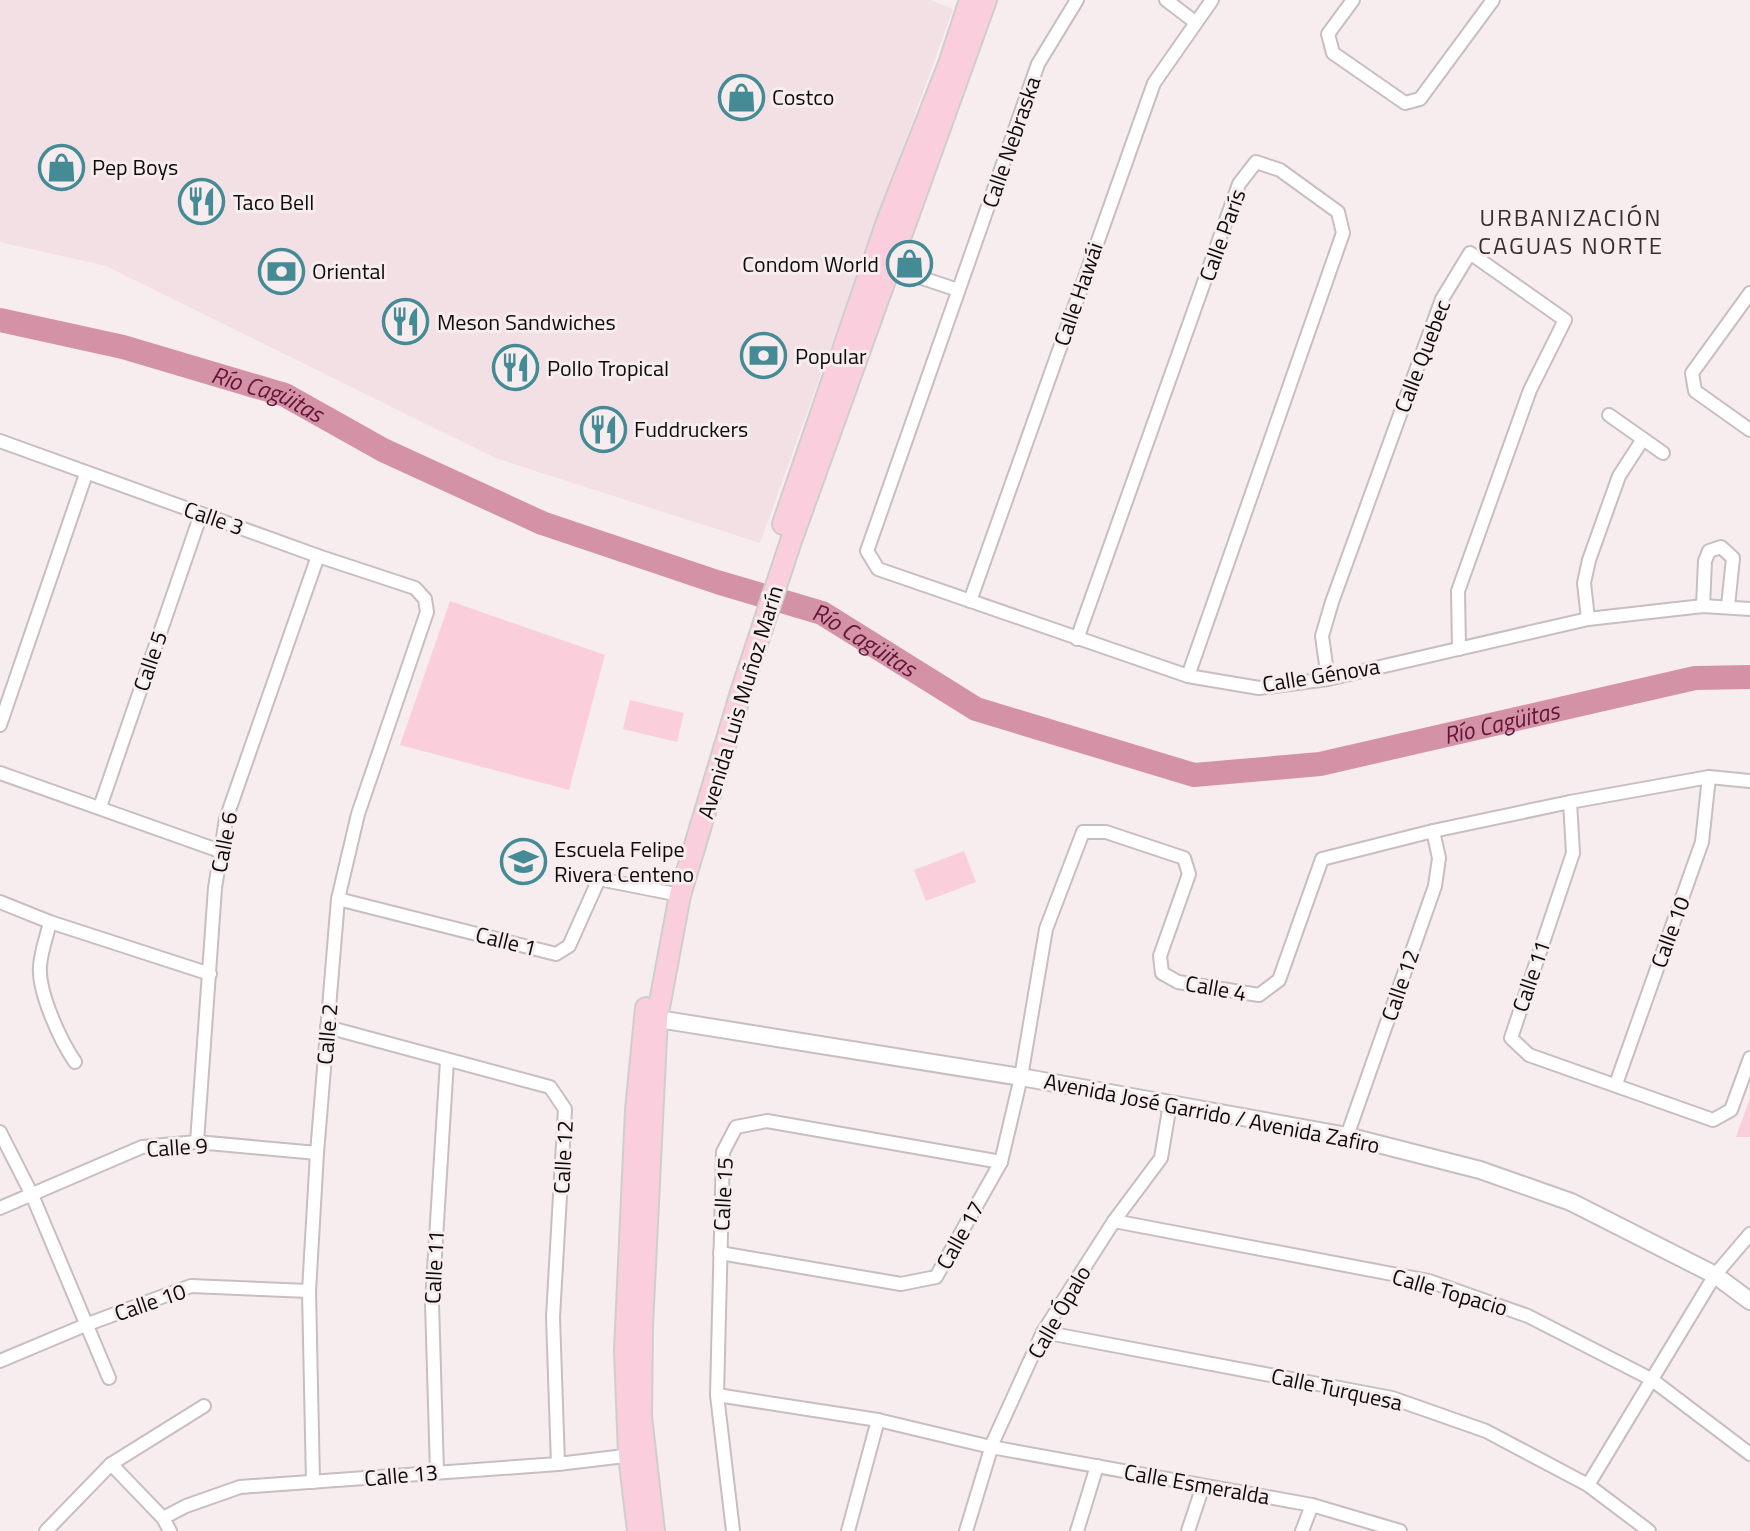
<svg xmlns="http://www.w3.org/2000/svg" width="1750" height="1531" viewBox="0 0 1750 1531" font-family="'Titillium Web',sans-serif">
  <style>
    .built { fill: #f2e0e5 }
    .green { fill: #facedb }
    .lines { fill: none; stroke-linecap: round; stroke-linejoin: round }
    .river { stroke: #d492a7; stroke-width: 24 }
    .minor-casing { stroke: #c7bec1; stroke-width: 16 }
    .tertiary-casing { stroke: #c7bec1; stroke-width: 20 }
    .primary-casing { stroke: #cfcece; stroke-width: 24 }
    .minor { stroke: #fff; stroke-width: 12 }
    .tertiary { stroke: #fff; stroke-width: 16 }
    .primary { stroke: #facedc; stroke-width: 20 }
    .labels { text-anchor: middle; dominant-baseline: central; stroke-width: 6; stroke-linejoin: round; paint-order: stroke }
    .poi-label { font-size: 22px; fill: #0e0b0c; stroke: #f7edef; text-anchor: start }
    .street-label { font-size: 22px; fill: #0e0b0c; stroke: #f7edef }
    .neighbourhood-label { font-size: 24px; letter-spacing: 2px; fill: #362f31; stroke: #f7edef }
    .water-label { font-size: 24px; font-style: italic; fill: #631537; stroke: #f7edef }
  </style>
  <rect width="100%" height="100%" fill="#f7edef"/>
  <!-- built -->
  <polygon class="built" points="0,0 930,0 953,9 760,543 495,458 106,266 0,242"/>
  <!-- green -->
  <g class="green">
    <polygon points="450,601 605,655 569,790 400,745"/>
    <polygon points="630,700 684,713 677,742 623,729"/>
    <polygon points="964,851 976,882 926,901 914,870"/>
    <polygon points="1750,1098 1750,1137 1736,1137"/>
  </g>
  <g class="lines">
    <!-- river -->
    <path class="river" id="s1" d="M0,320L123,347L285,395L383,450L542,523L717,582L822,613L976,709L1194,775L1320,764L1695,678L1750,677"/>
    <defs>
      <g id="minor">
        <polyline points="1077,0 1038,64 867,551 878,569 1188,676 1259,688 1328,679 1588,619 1703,606 1750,609"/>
        <polyline points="1166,0 1195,22"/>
        <polyline points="1353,0 1328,34 1333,53 1405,103 1420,99 1493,0"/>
        <polyline points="883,265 958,290"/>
        <polyline points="1750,293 1692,373 1695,391 1750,430"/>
        <polyline points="1609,415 1663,453"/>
        <polyline points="0,441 318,556 415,588 425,599 427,612 358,814 338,899 317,1153 309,1291 313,1482"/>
        <polyline points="970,601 1154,83 1212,0"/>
        <polyline points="1703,606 1705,561 1709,551 1721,547 1733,558 1728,606"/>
        <polyline points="1588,619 1584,583 1589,560 1619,476 1643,439"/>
        <polyline points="1077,639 1239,184 1256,162 1280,170 1338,212 1343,233 1188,676"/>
        <polyline points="1328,679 1322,636 1332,602 1442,299 1470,253 1565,320 1530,390 1458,591 1459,649"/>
        <polyline points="0,725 86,474"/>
        <polyline points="0,773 220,851"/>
        <polyline points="1570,802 1573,853 1511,1038 1529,1055 1713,1120 1731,1110 1750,1058"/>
        <polyline points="100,807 201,514"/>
        <polyline points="338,899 556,954 569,946 599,879 680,895"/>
        <polyline points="0,902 50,922 210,974"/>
        <path d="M50,922C47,936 41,951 40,966C38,992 60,1040 75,1062"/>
        <polyline points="327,1027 550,1087 565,1109 553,1317 558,1464"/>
        <polyline points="1616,1084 1702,842 1709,777"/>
        <polyline points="0,1132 32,1195 109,1378"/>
        <polyline points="1347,1136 1435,886 1439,858 1433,831"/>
        <polyline points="197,1142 215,888 226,819 318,556"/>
        <polyline points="0,1208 142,1147 197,1142 317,1153"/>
        <polyline points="1114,1221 1429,1281 1528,1316 1651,1379 1750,1454"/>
        <polyline points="720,1253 901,1284 936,1277 1001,1162 1021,1077 1046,929 1083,832 1106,832 1184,858 1189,874 1160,956 1162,973 1178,982 1259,995 1279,980 1322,859 1433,831 1570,802 1709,777 1750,781"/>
        <polyline points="1043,1332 1392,1398 1486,1431 1588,1485 1649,1531"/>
        <polyline points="0,1361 88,1324 191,1286 309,1291"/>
        <polyline points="717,1395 878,1420 991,1447 1312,1505 1400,1531"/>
        <polyline points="111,1464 163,1518 170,1531"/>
        <polyline points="437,1472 432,1303 447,1061"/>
        <polyline points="1588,1485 1715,1275 1750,1234"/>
        <polyline points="163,1518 186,1506 240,1487 558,1464 633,1455"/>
        <polyline points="46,1531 111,1464 204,1406"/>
        <polyline points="733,1531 717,1395 723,1152 736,1127 767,1121 1001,1162"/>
        <polyline points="848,1531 878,1420"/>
        <polyline points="966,1531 993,1442 1043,1332 1114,1221 1161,1158 1170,1104"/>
        <polyline points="1077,1531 1097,1466"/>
        <polyline points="1188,1531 1203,1486"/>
        <polyline points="1302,1531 1312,1505"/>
      </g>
      <polyline id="tertiary" points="646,1017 1021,1077 1347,1136 1480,1170 1571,1202 1715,1275 1750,1301"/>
      <g id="primary">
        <polyline points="783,524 888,219 949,64 970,0"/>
        <polyline points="638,1531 629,1455 625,1350 636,1110 646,1008"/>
        <polyline points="654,1531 641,1416 642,1326 657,1018 680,895 742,689 791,541 986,0"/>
      </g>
    </defs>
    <!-- minor casing -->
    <use href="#minor" class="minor-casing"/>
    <!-- tertiary casing -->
    <use href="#tertiary" class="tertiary-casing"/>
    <!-- primary casing -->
    <use href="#primary" class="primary-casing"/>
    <!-- minor -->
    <use href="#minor" class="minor"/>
    <!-- tertiary -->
    <use href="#tertiary" class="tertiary"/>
    <!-- primary -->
    <use href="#primary" class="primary"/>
  </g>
  <!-- icons -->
  <defs>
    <symbol id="shop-ring" viewBox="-11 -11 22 22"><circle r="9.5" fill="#f7edef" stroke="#458b95" stroke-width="1.5"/><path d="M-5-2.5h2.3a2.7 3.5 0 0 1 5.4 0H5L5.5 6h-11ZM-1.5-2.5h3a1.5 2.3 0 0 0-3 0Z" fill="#458b95"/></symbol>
    <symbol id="restaurant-ring" viewBox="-11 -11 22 22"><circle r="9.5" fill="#f7edef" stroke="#458b95" stroke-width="1.5"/><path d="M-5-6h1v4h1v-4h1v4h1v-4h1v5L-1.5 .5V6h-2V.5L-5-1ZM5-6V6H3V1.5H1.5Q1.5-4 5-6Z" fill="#458b95"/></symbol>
    <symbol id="bank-ring" viewBox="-11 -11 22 22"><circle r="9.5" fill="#f7edef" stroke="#458b95" stroke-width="1.5"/><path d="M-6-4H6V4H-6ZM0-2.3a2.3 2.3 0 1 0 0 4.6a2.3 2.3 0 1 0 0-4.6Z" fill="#458b95"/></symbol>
    <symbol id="school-ring" viewBox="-11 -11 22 22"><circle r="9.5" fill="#f7edef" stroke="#458b95" stroke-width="1.5"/><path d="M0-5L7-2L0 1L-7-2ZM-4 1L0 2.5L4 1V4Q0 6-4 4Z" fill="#458b95"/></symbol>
  </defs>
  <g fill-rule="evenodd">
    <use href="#shop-ring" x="716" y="72" width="51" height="51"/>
    <use href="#shop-ring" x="36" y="142" width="51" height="51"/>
    <use href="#restaurant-ring" x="176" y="176" width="51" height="51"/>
    <use href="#shop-ring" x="884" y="238" width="51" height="51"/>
    <use href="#bank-ring" x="256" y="246" width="51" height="51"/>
    <use href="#restaurant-ring" x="380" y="296" width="51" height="51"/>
    <use href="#bank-ring" x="738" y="330" width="51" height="51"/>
    <use href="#restaurant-ring" x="490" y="342" width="51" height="51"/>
    <use href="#restaurant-ring" x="578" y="404" width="51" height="51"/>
    <use href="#school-ring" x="498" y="836" width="51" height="51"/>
  </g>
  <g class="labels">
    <!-- poi labels -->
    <g class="poi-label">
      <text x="772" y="97">Costco</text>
      <text x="92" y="167">Pep Boys</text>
      <text x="233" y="202">Taco Bell</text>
      <text x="879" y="264" text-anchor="end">Condom World</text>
      <text x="312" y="271">Oriental</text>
      <text x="437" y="322">Meson Sandwiches</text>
      <text x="795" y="356">Popular</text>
      <text x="547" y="368">Pollo Tropical</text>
      <text x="634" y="429">Fuddruckers</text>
      <text x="554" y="849">Escuela Felipe<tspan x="554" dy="25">Rivera Centeno</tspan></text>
    </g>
    <!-- street labels -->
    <g class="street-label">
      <text transform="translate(1011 142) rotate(-71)">Calle Nebraska</text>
      <text transform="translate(1222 235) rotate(-70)">Calle París</text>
      <text transform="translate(1078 294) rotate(-71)">Calle Hawái</text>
      <text transform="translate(1422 356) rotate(-69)">Calle Quebec</text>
      <text transform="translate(214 518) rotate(19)">Calle 3</text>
      <text transform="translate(150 661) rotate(-71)">Calle 5</text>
      <text transform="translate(1321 675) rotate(-9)">Calle Génova</text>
      <text transform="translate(740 702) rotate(-73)">Avenida Luis Muñoz Marín</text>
      <text transform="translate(224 842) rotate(-79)">Calle 6</text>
      <text transform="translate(1670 932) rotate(-70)">Calle 10</text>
      <text transform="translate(506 941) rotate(14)">Calle 1</text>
      <text transform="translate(1531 976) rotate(-71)">Calle 11</text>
      <text transform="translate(1400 985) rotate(-71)">Calle 12</text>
      <text transform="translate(1216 988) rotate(10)">Calle 4</text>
      <text transform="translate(327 1034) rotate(-85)">Calle 2</text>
      <text transform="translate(1212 1113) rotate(11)">Avenida José Garrido / Avenida Zafiro</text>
      <text transform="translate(177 1147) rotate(-4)">Calle 9</text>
      <text transform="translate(563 1157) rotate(-87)">Calle 12</text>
      <text transform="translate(723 1194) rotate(-87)">Calle 15</text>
      <text transform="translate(960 1235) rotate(-61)">Calle 17</text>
      <text transform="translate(434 1267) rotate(-87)">Calle 11</text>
      <text transform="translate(1450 1292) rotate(16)">Calle Topacio</text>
      <text transform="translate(150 1302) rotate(-19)">Calle 10</text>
      <text transform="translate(1059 1312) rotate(-60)">Calle Ópalo</text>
      <text transform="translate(1337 1389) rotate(12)">Calle Turquesa</text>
      <text transform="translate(401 1475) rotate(-5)">Calle 13</text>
      <text transform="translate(1197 1484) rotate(10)">Calle Esmeralda</text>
    </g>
    <!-- neighbourhood labels -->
    <g class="neighbourhood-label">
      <text x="1571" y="217">URBANIZACIÓN<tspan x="1571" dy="28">CAGUAS NORTE</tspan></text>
    </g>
    <!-- water labels -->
    <g class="water-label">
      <text stroke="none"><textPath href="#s1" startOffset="278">Río Cagüitas</textPath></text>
      <text stroke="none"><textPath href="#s1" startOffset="926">Río Cagüitas</textPath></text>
      <text stroke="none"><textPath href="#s1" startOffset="1598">Río Cagüitas</textPath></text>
    </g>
  </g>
</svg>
